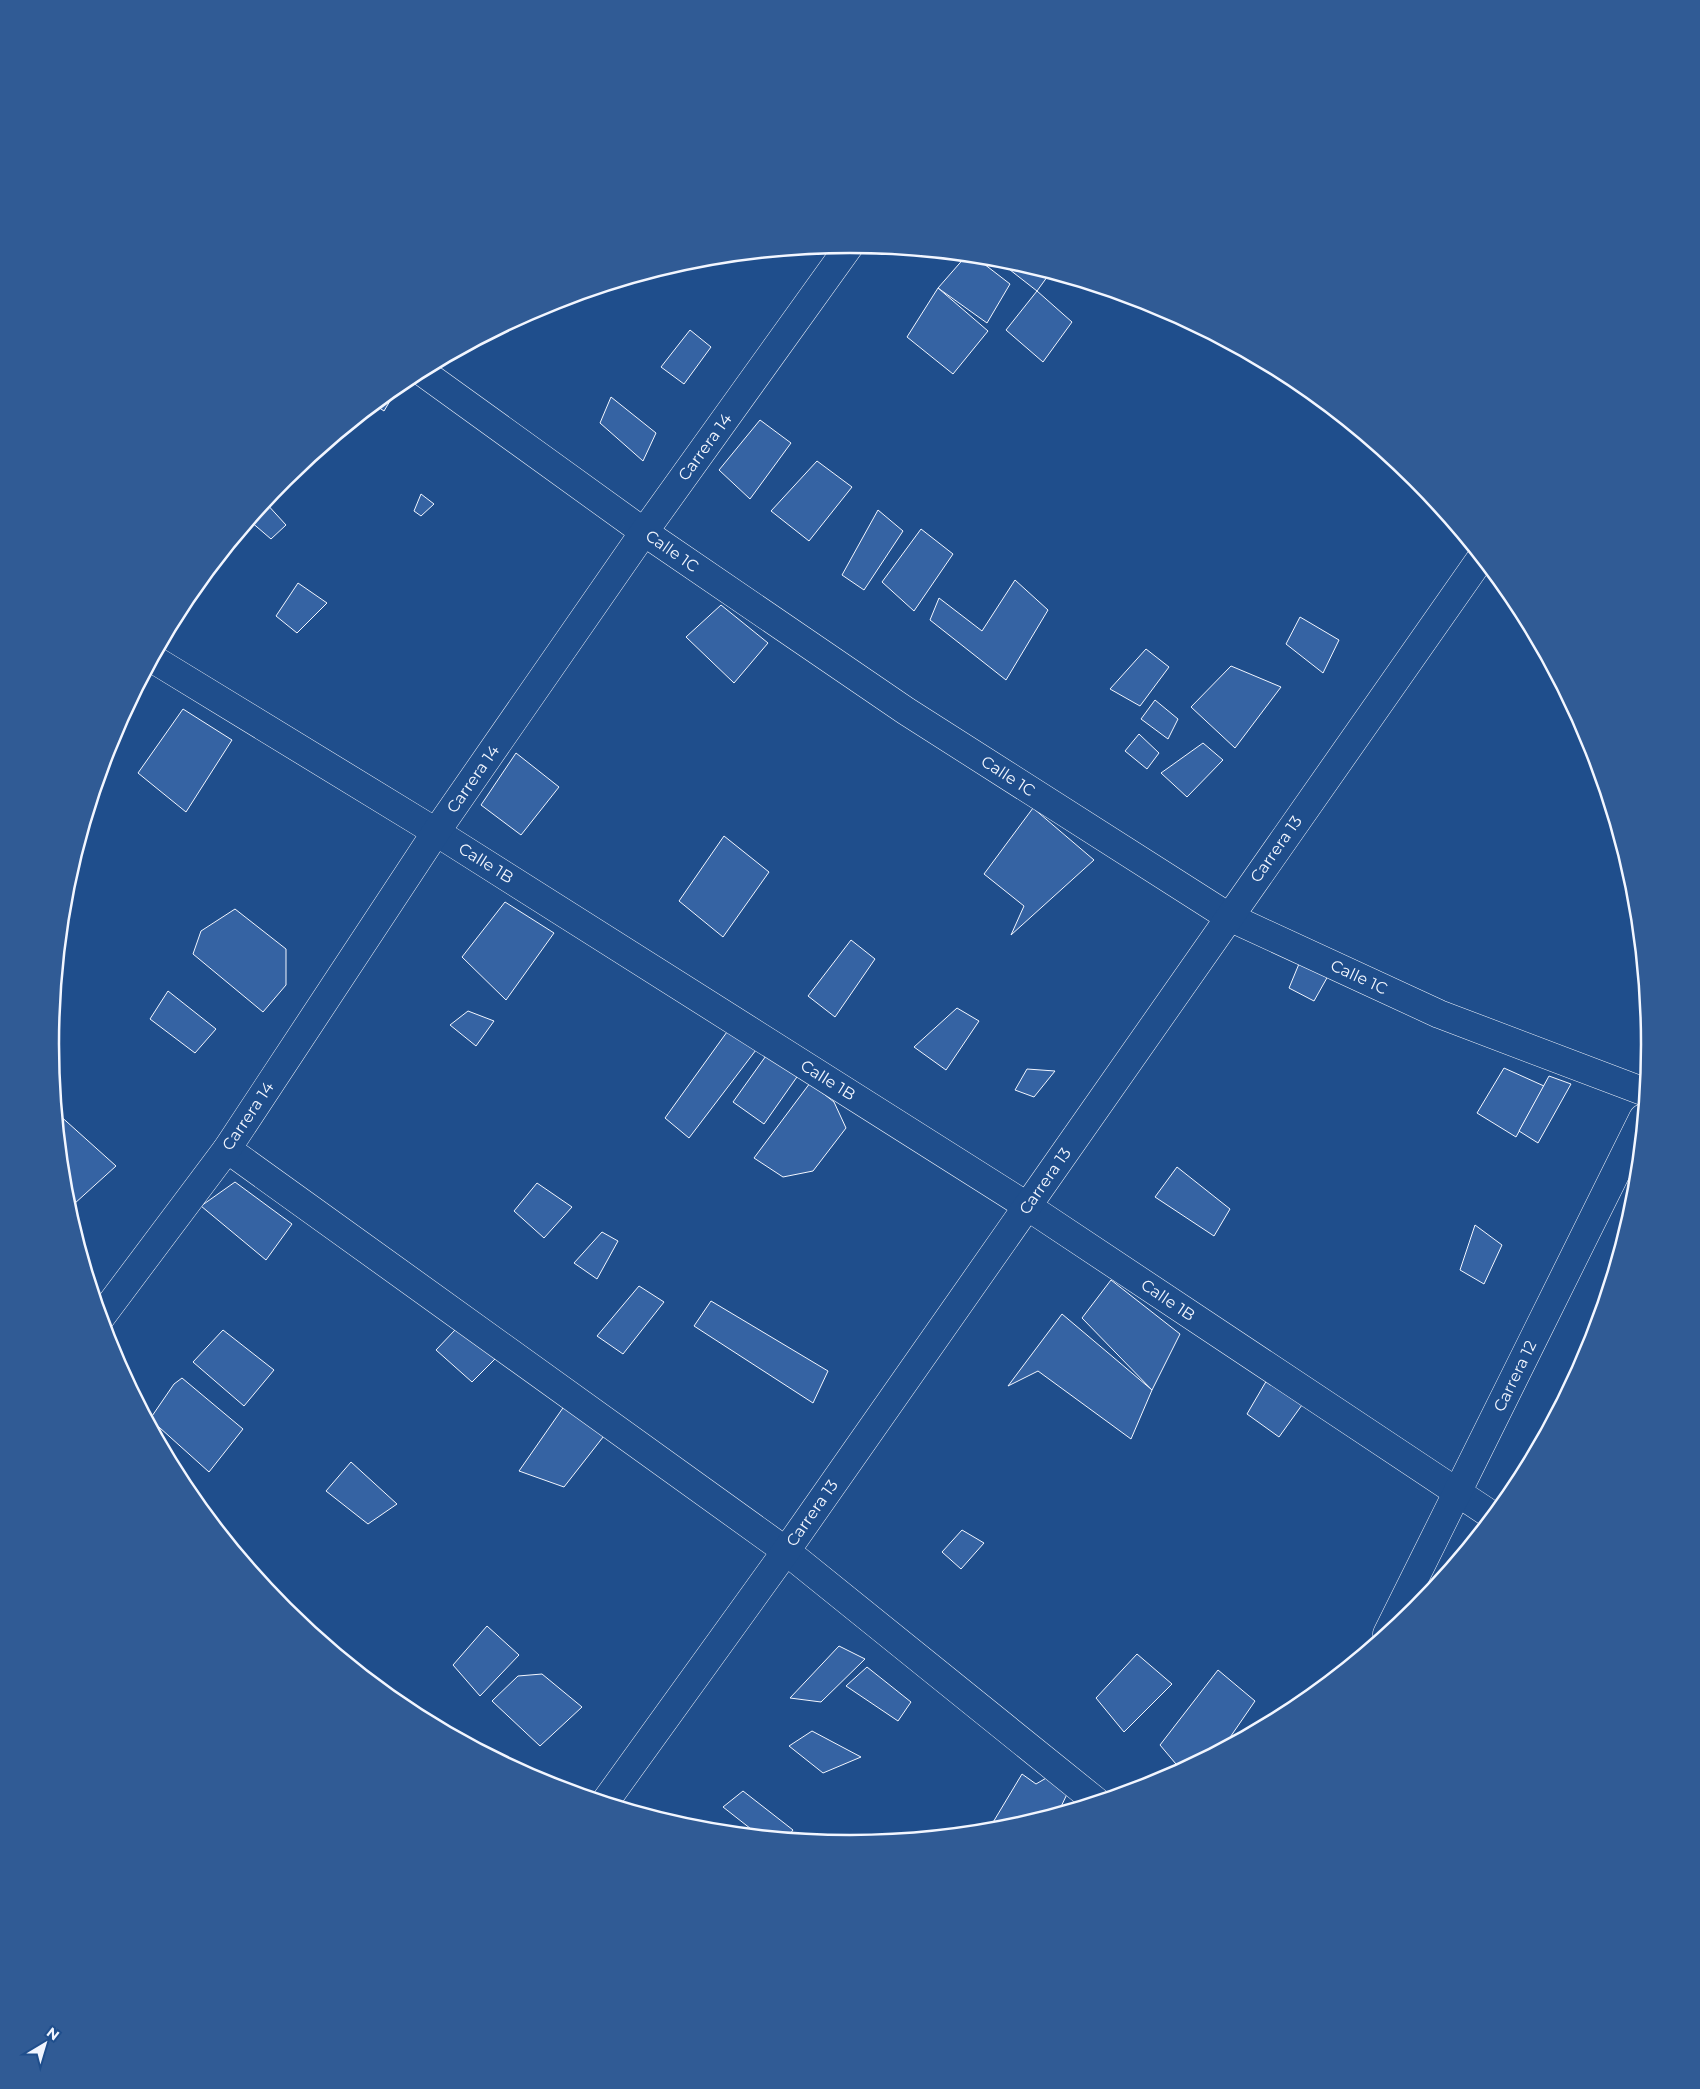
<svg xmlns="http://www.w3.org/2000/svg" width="1700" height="2089" viewBox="0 0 1700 2089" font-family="Montserrat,sans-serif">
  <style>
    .building { fill: #3563a3; stroke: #f2f6ff }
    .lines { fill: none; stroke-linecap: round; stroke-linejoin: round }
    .minor-casing { stroke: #f2f6ff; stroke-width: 29 }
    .minor { stroke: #1f4e8c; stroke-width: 28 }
    .labels { text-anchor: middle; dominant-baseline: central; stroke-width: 4; stroke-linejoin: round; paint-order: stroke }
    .street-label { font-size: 16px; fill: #f2f6ff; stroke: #1f4e8c }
    .rim { fill: none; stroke: #f2f6ff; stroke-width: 2.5 }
  </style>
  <rect width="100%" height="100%" fill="#1f4e8c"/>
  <!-- building -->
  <g class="building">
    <polygon points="966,256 975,257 1010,284 987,323 938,288"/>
    <polygon points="996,259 1006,260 1050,273 1037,291"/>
    <polygon points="938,288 988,331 953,374 907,337"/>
    <polygon points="1037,291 1072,322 1043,362 1006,330"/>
    <polygon points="690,330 711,347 684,384 661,367"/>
    <polygon points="400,384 384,411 375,405"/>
    <polygon points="611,397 656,433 643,461 600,423"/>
    <polygon points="760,420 791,443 750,499 719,470"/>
    <polygon points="817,461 852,487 809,541 771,511"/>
    <polygon points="421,494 434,504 421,516 414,511"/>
    <polygon points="265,502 286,525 271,539 250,521"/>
    <polygon points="878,510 903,531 864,590 842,575"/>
    <polygon points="921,529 953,554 914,611 882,582"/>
    <polygon points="1015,580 1048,610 1006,680 930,620 939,598 982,631"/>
    <polygon points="298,583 327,603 297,633 276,616"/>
    <polygon points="721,605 768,643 734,683 686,637"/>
    <polygon points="1300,617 1339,640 1323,673 1286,644"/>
    <polygon points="1146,649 1169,667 1140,706 1110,689"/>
    <polygon points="1231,666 1281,687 1235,748 1191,707"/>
    <polygon points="1155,700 1178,719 1168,739 1141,719"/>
    <polygon points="183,709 232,740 186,812 138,773"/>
    <polygon points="1139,734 1159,753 1147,769 1125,751"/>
    <polygon points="1203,743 1223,760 1187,797 1161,773"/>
    <polygon points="516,753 559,787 521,835 481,805"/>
    <polygon points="1033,808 1094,860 1011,935 1024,906 984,874"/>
    <polygon points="724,836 769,872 723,937 679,901"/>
    <polygon points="505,902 554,933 506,1000 462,957"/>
    <polygon points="235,909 286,949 286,985 263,1012 193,954 201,931"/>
    <polygon points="851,940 875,959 835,1017 808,996"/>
    <polygon points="1301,959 1328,976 1314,1001 1289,988"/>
    <polygon points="168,991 216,1029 195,1053 150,1019"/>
    <polygon points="957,1008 979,1021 946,1070 914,1047"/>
    <polygon points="468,1011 494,1021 476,1046 450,1025"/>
    <polygon points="732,1025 759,1046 689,1138 665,1118"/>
    <polygon points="768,1053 799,1074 764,1124 733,1102"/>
    <polygon points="1504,1068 1544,1086 1516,1137 1477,1113"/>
    <polygon points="1027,1069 1055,1071 1034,1097 1015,1090"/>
    <polygon points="1549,1076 1571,1084 1538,1143 1519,1131"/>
    <polygon points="810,1083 834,1102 846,1128 813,1171 783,1177 754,1158"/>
    <polygon points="57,1113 116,1166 74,1204 65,1196"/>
    <polygon points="1177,1167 1230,1209 1214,1236 1155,1197"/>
    <polygon points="235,1182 292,1224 266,1260 201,1206"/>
    <polygon points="537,1183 572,1207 544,1238 514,1211"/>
    <polygon points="1475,1225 1502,1245 1484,1284 1460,1270"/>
    <polygon points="602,1232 618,1241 597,1279 574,1263"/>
    <polygon points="1111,1280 1180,1334 1152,1390 1082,1318"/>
    <polygon points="639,1286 664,1302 623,1354 597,1336"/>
    <polygon points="711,1301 828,1371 813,1403 694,1326"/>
    <polygon points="1062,1314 1152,1390 1131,1439 1038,1371 1008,1386"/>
    <polygon points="223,1330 274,1370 244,1406 193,1362"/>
    <polygon points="455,1330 498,1356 472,1382 436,1350"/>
    <polygon points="1271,1373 1307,1398 1279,1437 1247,1414"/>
    <polygon points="182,1378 243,1429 209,1472 150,1419 174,1384"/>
    <polygon points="565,1405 607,1432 564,1487 519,1471"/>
    <polygon points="351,1462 397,1504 368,1524 326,1491"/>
    <polygon points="962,1530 984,1543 961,1569 942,1552"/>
    <polygon points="487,1626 519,1655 480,1696 453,1665"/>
    <polygon points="839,1646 865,1659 821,1702 790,1698"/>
    <polygon points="1137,1654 1172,1684 1124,1732 1096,1698"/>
    <polygon points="867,1667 911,1702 898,1721 846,1686"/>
    <polygon points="1218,1670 1255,1701 1222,1749 1181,1770 1160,1745"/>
    <polygon points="542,1674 582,1707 540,1746 492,1701 518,1676"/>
    <polygon points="812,1731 861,1757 823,1773 789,1746"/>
    <polygon points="1022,1774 1036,1784 1048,1777 1068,1792 1058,1813 1011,1828 992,1824"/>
    <polygon points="743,1791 793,1830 787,1838 760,1836 723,1807"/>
  </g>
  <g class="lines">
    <defs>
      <g id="minor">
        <polyline points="421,371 644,532 906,711 1229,917 1439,1014 1645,1092"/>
        <polyline points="153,659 436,832 1027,1206 1493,1516"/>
        <polyline points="227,1149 786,1551 1097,1802"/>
        <polyline points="101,1317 227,1149 436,832 644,532 850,245"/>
        <polyline points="1387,1634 1643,1118"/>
        <polyline points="605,1802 786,1551 1481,558"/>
      </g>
    </defs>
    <!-- minor casing -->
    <use href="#minor" class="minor-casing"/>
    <!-- minor -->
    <use href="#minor" class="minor"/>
  </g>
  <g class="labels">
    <!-- street labels -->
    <g class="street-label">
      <text transform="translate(705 447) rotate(-54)">Carrera 14</text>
      <text transform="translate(672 551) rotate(35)">Calle 1C</text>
      <text transform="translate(1008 776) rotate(33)">Calle 1C</text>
      <text transform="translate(473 779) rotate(-55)">Carrera 14</text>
      <text transform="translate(1276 849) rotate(-55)">Carrera 13</text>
      <text transform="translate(486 863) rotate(32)">Calle 1B</text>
      <text transform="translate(1359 977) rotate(25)">Calle 1C</text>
      <text transform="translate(828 1080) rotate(32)">Calle 1B</text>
      <text transform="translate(248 1116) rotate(-56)">Carrera 14</text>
      <text transform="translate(1045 1181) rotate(-55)">Carrera 13</text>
      <text transform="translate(1168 1300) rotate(34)">Calle 1B</text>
      <text transform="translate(1515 1376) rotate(-64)">Carrera 12</text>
      <text transform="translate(812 1513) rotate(-55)">Carrera 13</text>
    </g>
  </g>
  <!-- crop -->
  <path d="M0 0H1700V2089H0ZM59 1044a791 791 0 1 1 1582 0a791 791 0 1 1-1582 0Z" fill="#305b95" fill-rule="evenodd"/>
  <path class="rim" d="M59 1044a791 791 0 1 1 1582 0a791 791 0 1 1-1582 0Z"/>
  <!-- north arrow -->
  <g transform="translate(45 2044) rotate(38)" stroke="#1f4e8c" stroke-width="4" paint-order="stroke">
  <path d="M0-4L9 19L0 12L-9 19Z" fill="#f2f6ff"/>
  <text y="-8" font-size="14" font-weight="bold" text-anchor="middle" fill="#f2f6ff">N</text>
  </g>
</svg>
